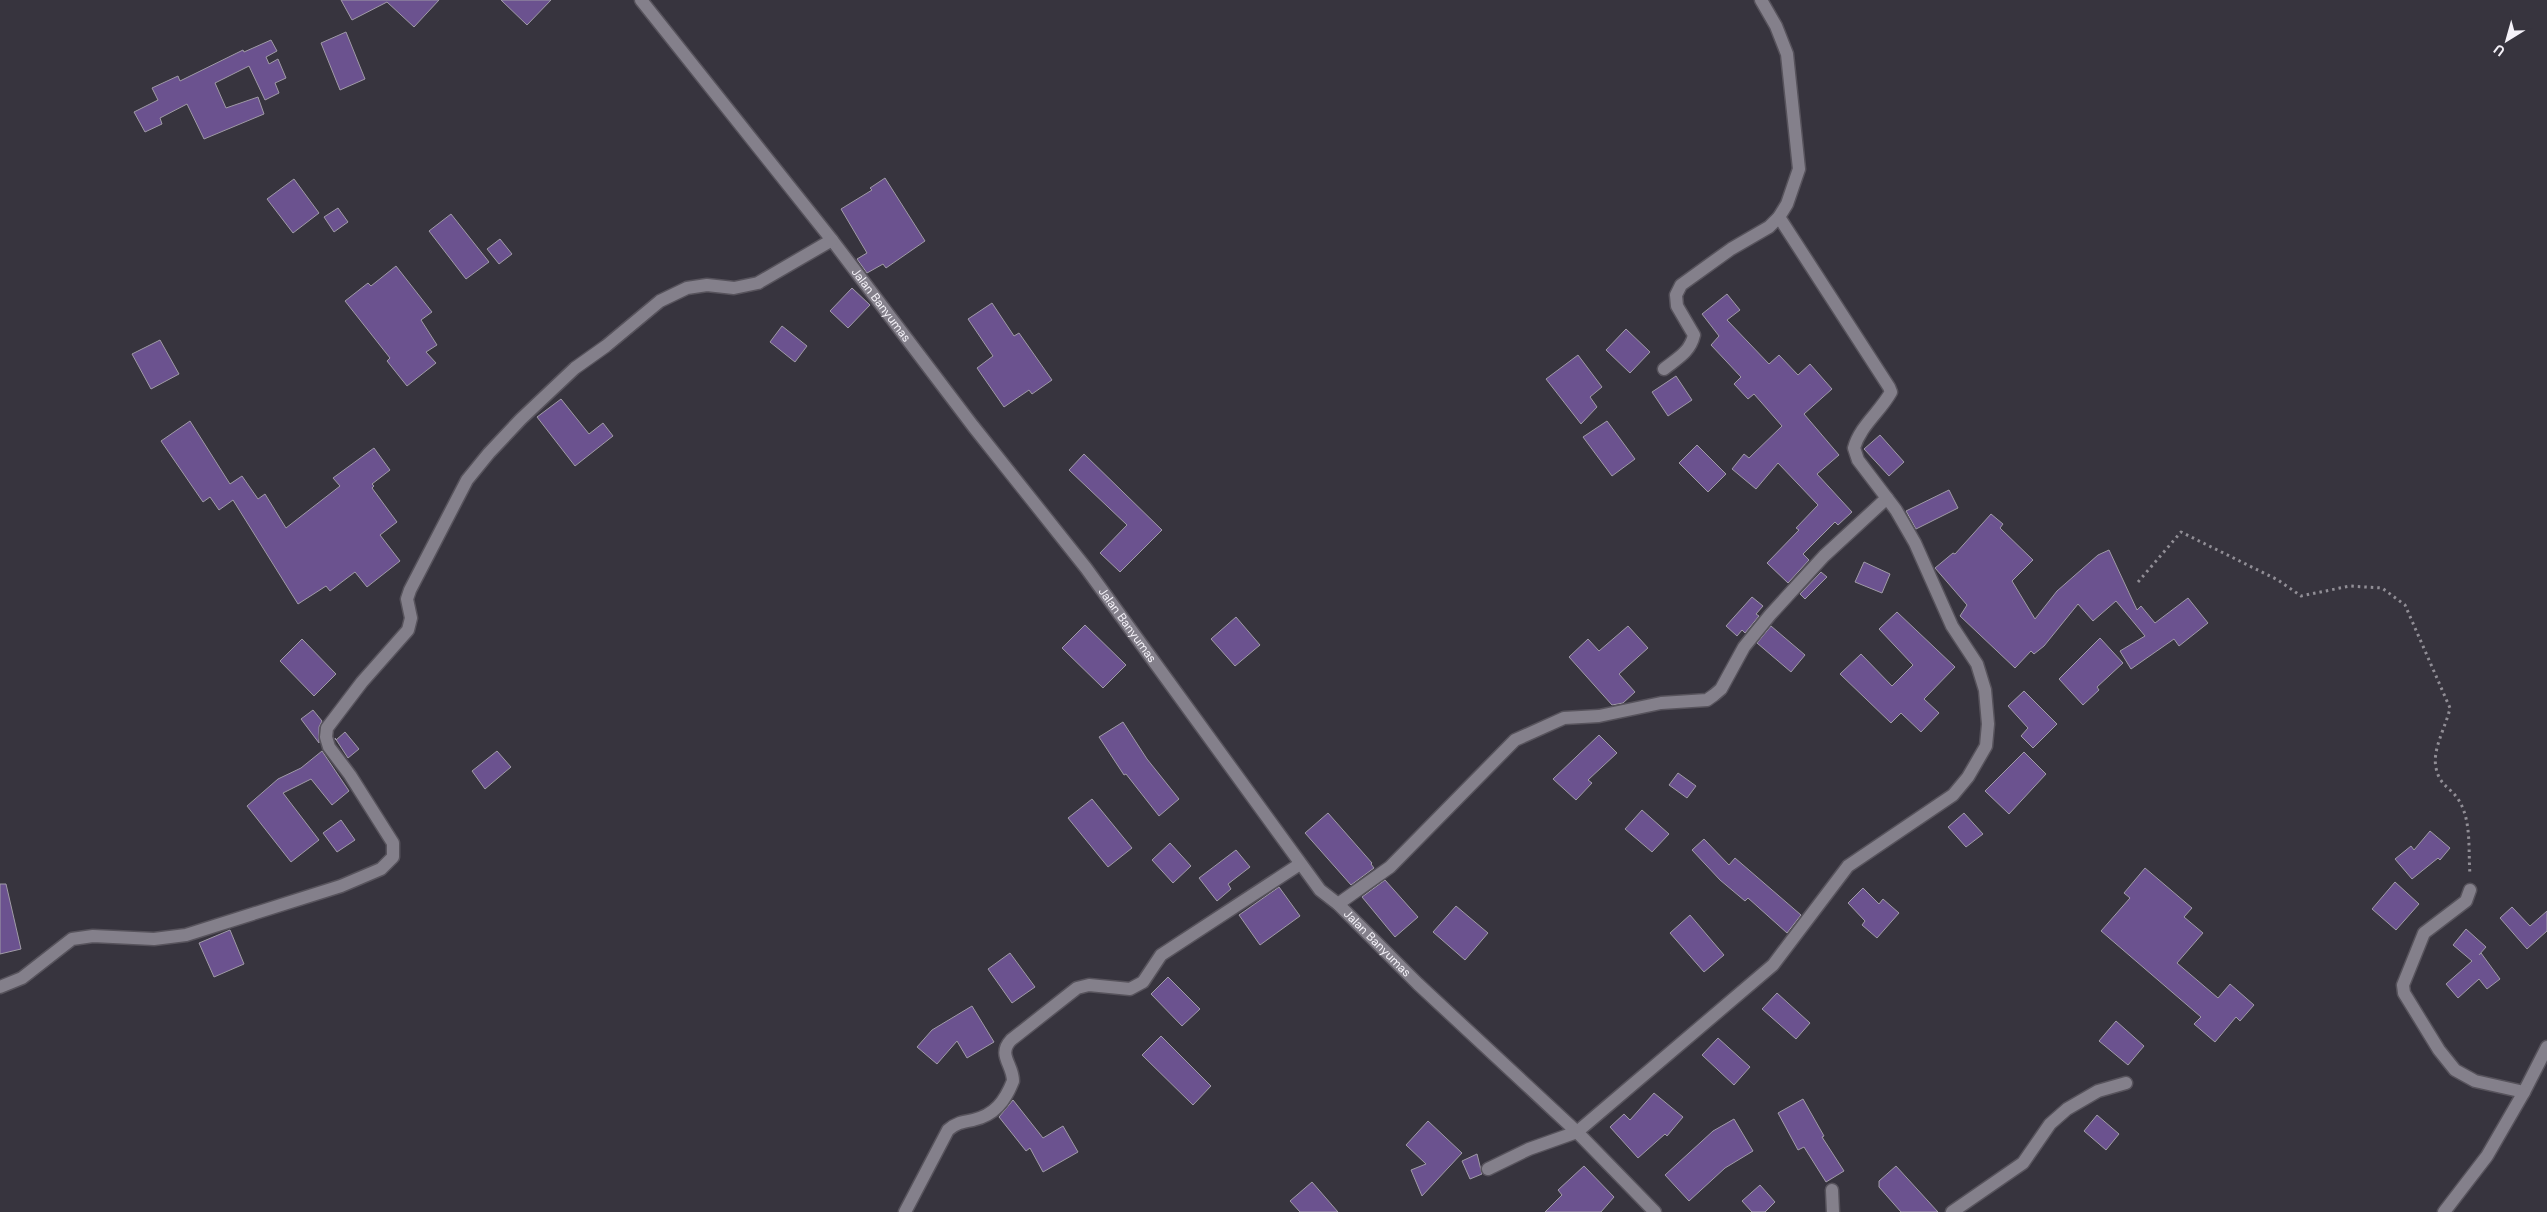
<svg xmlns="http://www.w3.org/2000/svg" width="2547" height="1212" viewBox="0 0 2547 1212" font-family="'DM Sans',sans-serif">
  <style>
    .building { fill: #6b528f; stroke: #a09ba7 }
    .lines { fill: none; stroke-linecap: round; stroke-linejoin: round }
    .minor-casing { stroke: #57535c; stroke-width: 15 }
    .path { stroke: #918e96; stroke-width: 3; stroke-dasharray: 2.5 4; stroke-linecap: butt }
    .minor { stroke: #84808b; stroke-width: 12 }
    .labels { text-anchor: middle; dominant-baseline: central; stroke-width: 4; stroke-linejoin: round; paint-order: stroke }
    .street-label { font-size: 12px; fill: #f5f2f9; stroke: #37343e }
  </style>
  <rect width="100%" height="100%" fill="#37343e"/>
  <!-- building -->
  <g class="building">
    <polygon points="341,0 439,0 414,27 387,2 352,20"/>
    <polygon points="501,0 551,0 527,25"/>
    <polygon points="346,32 365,79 340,90 321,43"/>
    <polygon points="271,40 277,51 266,57 269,64 278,59 286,78 275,83 279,93 265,100 249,66 215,83 226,108 258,97 264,114 204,139 187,104 160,118 162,124 145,132 134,112 158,100 152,88 178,76 180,81 243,50 244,52"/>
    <polygon points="885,178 925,241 886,268 883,264 867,273 857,259 867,253 841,209 872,190 870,188"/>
    <polygon points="294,179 319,213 293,233 267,199"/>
    <polygon points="338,208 348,222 334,232 324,217"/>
    <polygon points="451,214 489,262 466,279 429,231"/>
    <polygon points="500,239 512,254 499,264 487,249"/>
    <polygon points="396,266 432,312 421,320 437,345 426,352 436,363 407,386 387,361 390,358 345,301 368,283 371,286"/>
    <polygon points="852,288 870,305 848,328 830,311"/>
    <polygon points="1727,294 1740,310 1727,320 1769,364 1779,355 1798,375 1810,364 1832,389 1804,414 1839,455 1817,474 1852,512 1838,525 1835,522 1803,554 1809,560 1788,583 1767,563 1799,530 1796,528 1818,505 1778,463 1756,489 1732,469 1744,454 1749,458 1782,426 1754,394 1748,399 1734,384 1741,377 1711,345 1719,336 1702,314"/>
    <polygon points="992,303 1014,336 1019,333 1052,380 1032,394 1029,390 1004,407 977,368 993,356 968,319"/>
    <polygon points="782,326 807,346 795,362 770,342"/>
    <polygon points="1626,329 1650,352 1630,373 1606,350"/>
    <polygon points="160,340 179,374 151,389 132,354"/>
    <polygon points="1578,355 1602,387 1590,397 1597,407 1581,424 1546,379"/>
    <polygon points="1676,376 1692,400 1668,416 1652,392"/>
    <polygon points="561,399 589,434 603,423 613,436 575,466 537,417"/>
    <polygon points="190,421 230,484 242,476 258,499 265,494 286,528 340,486 333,478 374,448 390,470 372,484 374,486 372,488 397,522 380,535 400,561 367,587 355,572 330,591 326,586 298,604 233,500 219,510 210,497 203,502 161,441"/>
    <polygon points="1607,421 1635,459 1612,476 1583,437"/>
    <polygon points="1880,435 1904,462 1889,476 1864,449"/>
    <polygon points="1697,445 1726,474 1708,492 1679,463"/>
    <polygon points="1084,454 1162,530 1120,572 1100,553 1127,525 1069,470"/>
    <polygon points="1949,490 1958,508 1916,529 1906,511"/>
    <polygon points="1991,514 2003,524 2000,528 2033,560 2012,581 2035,619 2057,591 2098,555 2109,550 2137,610 2141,606 2155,623 2188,598 2208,623 2179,646 2174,639 2131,669 2120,651 2145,636 2116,601 2093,621 2078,604 2044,646 2034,654 2031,651 2015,668 1960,616 1967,605 1935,568 1953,553 1955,554"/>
    <polygon points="1864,562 1890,574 1882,593 1855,582"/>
    <polygon points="1821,572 1827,577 1805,599 1800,594"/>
    <polygon points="1752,597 1763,606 1756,614 1759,616 1745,633 1742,630 1737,636 1726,626"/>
    <polygon points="1897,612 1955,667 1924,699 1939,713 1921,732 1901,713 1891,723 1840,674 1861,654 1892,686 1913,665 1879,629"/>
    <polygon points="1236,617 1260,645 1235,666 1211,639"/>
    <polygon points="1085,625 1126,665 1103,688 1062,648"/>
    <polygon points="1628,626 1648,648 1619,674 1635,692 1623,703 1612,705 1569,657 1588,639 1599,651"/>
    <polygon points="1771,626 1805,655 1791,672 1757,643"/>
    <polygon points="2100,638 2123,663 2097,687 2099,690 2083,705 2059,679"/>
    <polygon points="302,639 336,674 314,696 280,661"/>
    <polygon points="2024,691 2057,724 2033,748 2021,736 2028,728 2008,706"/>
    <polygon points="313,710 322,721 319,727 319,743 301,719"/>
    <polygon points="1123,722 1147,759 1179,799 1159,816 1126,774 1124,775 1099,737"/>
    <polygon points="345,732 359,749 348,758 335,738 336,740"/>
    <polygon points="1599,735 1617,753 1588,780 1592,783 1576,800 1553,779"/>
    <polygon points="322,751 349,791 332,805 311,779 283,793 319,840 291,862 247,806 278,779 301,768"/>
    <polygon points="497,751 511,767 485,789 472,771"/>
    <polygon points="2024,752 2046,774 2009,814 1985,791"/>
    <polygon points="1678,773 1696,786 1687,798 1669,785"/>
    <polygon points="1092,799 1132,848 1108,867 1068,818"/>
    <polygon points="1642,810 1669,834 1652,852 1625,829"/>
    <polygon points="1328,813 1372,863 1371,864 1374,868 1351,885 1305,833"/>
    <polygon points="1964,813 1983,834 1966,847 1948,827"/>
    <polygon points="341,820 355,840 337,852 323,833"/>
    <polygon points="2430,831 2450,848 2440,860 2438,858 2412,879 2395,859 2411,846 2414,850"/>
    <polygon points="1704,839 1729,865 1735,858 1801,915 1787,933 1748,898 1745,901 1720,880 1692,850"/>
    <polygon points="1170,843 1191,866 1173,883 1152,860"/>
    <polygon points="1236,850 1250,867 1228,884 1231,889 1217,901 1199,878"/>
    <polygon points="2145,868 2192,908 2184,917 2203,933 2177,963 2218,998 2230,984 2254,1005 2240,1021 2236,1017 2215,1042 2194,1024 2201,1017 2101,931 2130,898 2124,893"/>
    <polygon points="1385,880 1418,917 1395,937 1362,897"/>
    <polygon points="2395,882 2419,904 2396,930 2372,909"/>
    <polygon points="0,884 6,884 21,949 0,954"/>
    <polygon points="1279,887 1300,916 1260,945 1239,915"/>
    <polygon points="1863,888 1879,904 1883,899 1899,913 1877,938 1862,925 1865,921 1848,903"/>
    <polygon points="1456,906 1488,933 1465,960 1433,932"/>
    <polygon points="2512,907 2530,926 2547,911 2547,931 2527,949 2500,918"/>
    <polygon points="1690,915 1724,955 1704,972 1670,933"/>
    <polygon points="2466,929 2486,947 2479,955 2481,953 2500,979 2487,989 2479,979 2458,998 2446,984 2472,961 2453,945"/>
    <polygon points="230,930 244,964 214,977 199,943"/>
    <polygon points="1010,953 1035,987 1012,1003 988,969"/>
    <polygon points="1168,977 1200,1009 1182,1026 1151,994"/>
    <polygon points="1777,993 1810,1023 1796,1039 1762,1009"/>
    <polygon points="972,1006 994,1042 967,1058 957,1041 937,1064 917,1047 932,1030"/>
    <polygon points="2116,1021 2144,1046 2128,1065 2099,1041"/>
    <polygon points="1161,1036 1211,1086 1193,1105 1142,1055"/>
    <polygon points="1718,1038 1750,1067 1734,1085 1702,1055"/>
    <polygon points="1654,1093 1683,1117 1667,1136 1665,1134 1638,1158 1610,1127 1624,1114 1630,1120"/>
    <polygon points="1803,1099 1824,1136 1822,1137 1844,1171 1826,1182 1804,1147 1798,1150 1778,1113"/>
    <polygon points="1013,1100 1043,1138 1063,1126 1078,1152 1043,1172 1030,1148 1026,1151 999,1117"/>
    <polygon points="2097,1115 2119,1134 2106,1150 2084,1131"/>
    <polygon points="1734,1119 1753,1151 1725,1168 1689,1201 1665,1175 1713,1131"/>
    <polygon points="1428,1121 1462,1153 1422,1196 1411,1170 1426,1164 1406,1145"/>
    <polygon points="1477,1154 1482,1174 1470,1179 1462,1161"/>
    <polygon points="1584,1166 1614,1197 1601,1212 1545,1212 1562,1195 1558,1190"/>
    <polygon points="1896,1166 1938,1212 1901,1212 1879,1187 1879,1181"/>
    <polygon points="1312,1182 1338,1212 1300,1212 1290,1201"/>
    <polygon points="1760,1185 1775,1202 1765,1212 1752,1212 1742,1201"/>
  </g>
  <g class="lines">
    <defs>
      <g id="minor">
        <path id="s1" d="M641,0L832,240L973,426L1086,568L1320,890L1338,904L1418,984L1577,1132L1655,1212"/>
        <path d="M1664,369C1678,358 1690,352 1694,335L1677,306L1676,295L1681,285L1731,249L1769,227L1779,217L1787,204L1799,169L1787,54L1776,26L1761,0"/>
        <polyline points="2470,890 2466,901 2424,933 2403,985 2404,993 2439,1050 2455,1070 2475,1081 2524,1092 2547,1047"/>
        <polyline points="1338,904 1390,867 1515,740 1564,718 1599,716 1661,703 1707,700 1714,695 1721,689 1744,647 1770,615 1824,556 1887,498"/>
        <polyline points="0,987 22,978 72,939 93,936 154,939 186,935 341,886 381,869 393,857 393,843 350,775 329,747 326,737 327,728 362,682 408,630 411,618 407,599 410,590 467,480 489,453 521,419 575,368 606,346 660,301 687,288 707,285 734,288 758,283 832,240"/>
        <path d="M1488,1169L1529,1149L1577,1132L1773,965L1848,866L1953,795L1968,777L1986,746L1988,724L1985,690L1977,664L1952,626L1915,543L1896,510L1858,460L1854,448C1860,426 1880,412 1891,392L1889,387L1779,217"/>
        <polyline points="1832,1190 1833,1212"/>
        <path d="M905,1212L948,1130C956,1123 962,1122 973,1120C995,1115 1005,1101 1013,1081C1013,1064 997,1055 1011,1040L1077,988L1089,985L1130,989L1143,982L1161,955L1300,864"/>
        <polyline points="1952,1212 2023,1163 2050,1124 2067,1109 2098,1091 2126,1083"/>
        <polyline points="2444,1212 2487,1156 2524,1092"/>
      </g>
    </defs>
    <!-- minor casing -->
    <use href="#minor" class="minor-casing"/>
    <!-- path -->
    <path class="path" d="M2138,582L2181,532L2278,580L2301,596L2350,586L2382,588L2405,605L2450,708C2446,727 2432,749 2436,768C2440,786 2449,786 2458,799C2472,820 2468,850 2470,875"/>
    <!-- minor -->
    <use href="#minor" class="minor"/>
  </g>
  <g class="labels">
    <!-- street labels -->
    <g class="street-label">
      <text stroke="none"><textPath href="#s1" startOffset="388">Jalan Banyumas</textPath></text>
      <text stroke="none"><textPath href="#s1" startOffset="792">Jalan Banyumas</textPath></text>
      <text stroke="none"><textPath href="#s1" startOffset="1198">Jalan Banyumas</textPath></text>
    </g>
  </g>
  <!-- north arrow -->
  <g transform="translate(2507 40) rotate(217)" stroke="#37343e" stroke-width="4" paint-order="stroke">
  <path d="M0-4L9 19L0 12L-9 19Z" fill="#f5f2f9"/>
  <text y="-8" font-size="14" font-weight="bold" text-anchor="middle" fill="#f5f2f9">U</text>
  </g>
</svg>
